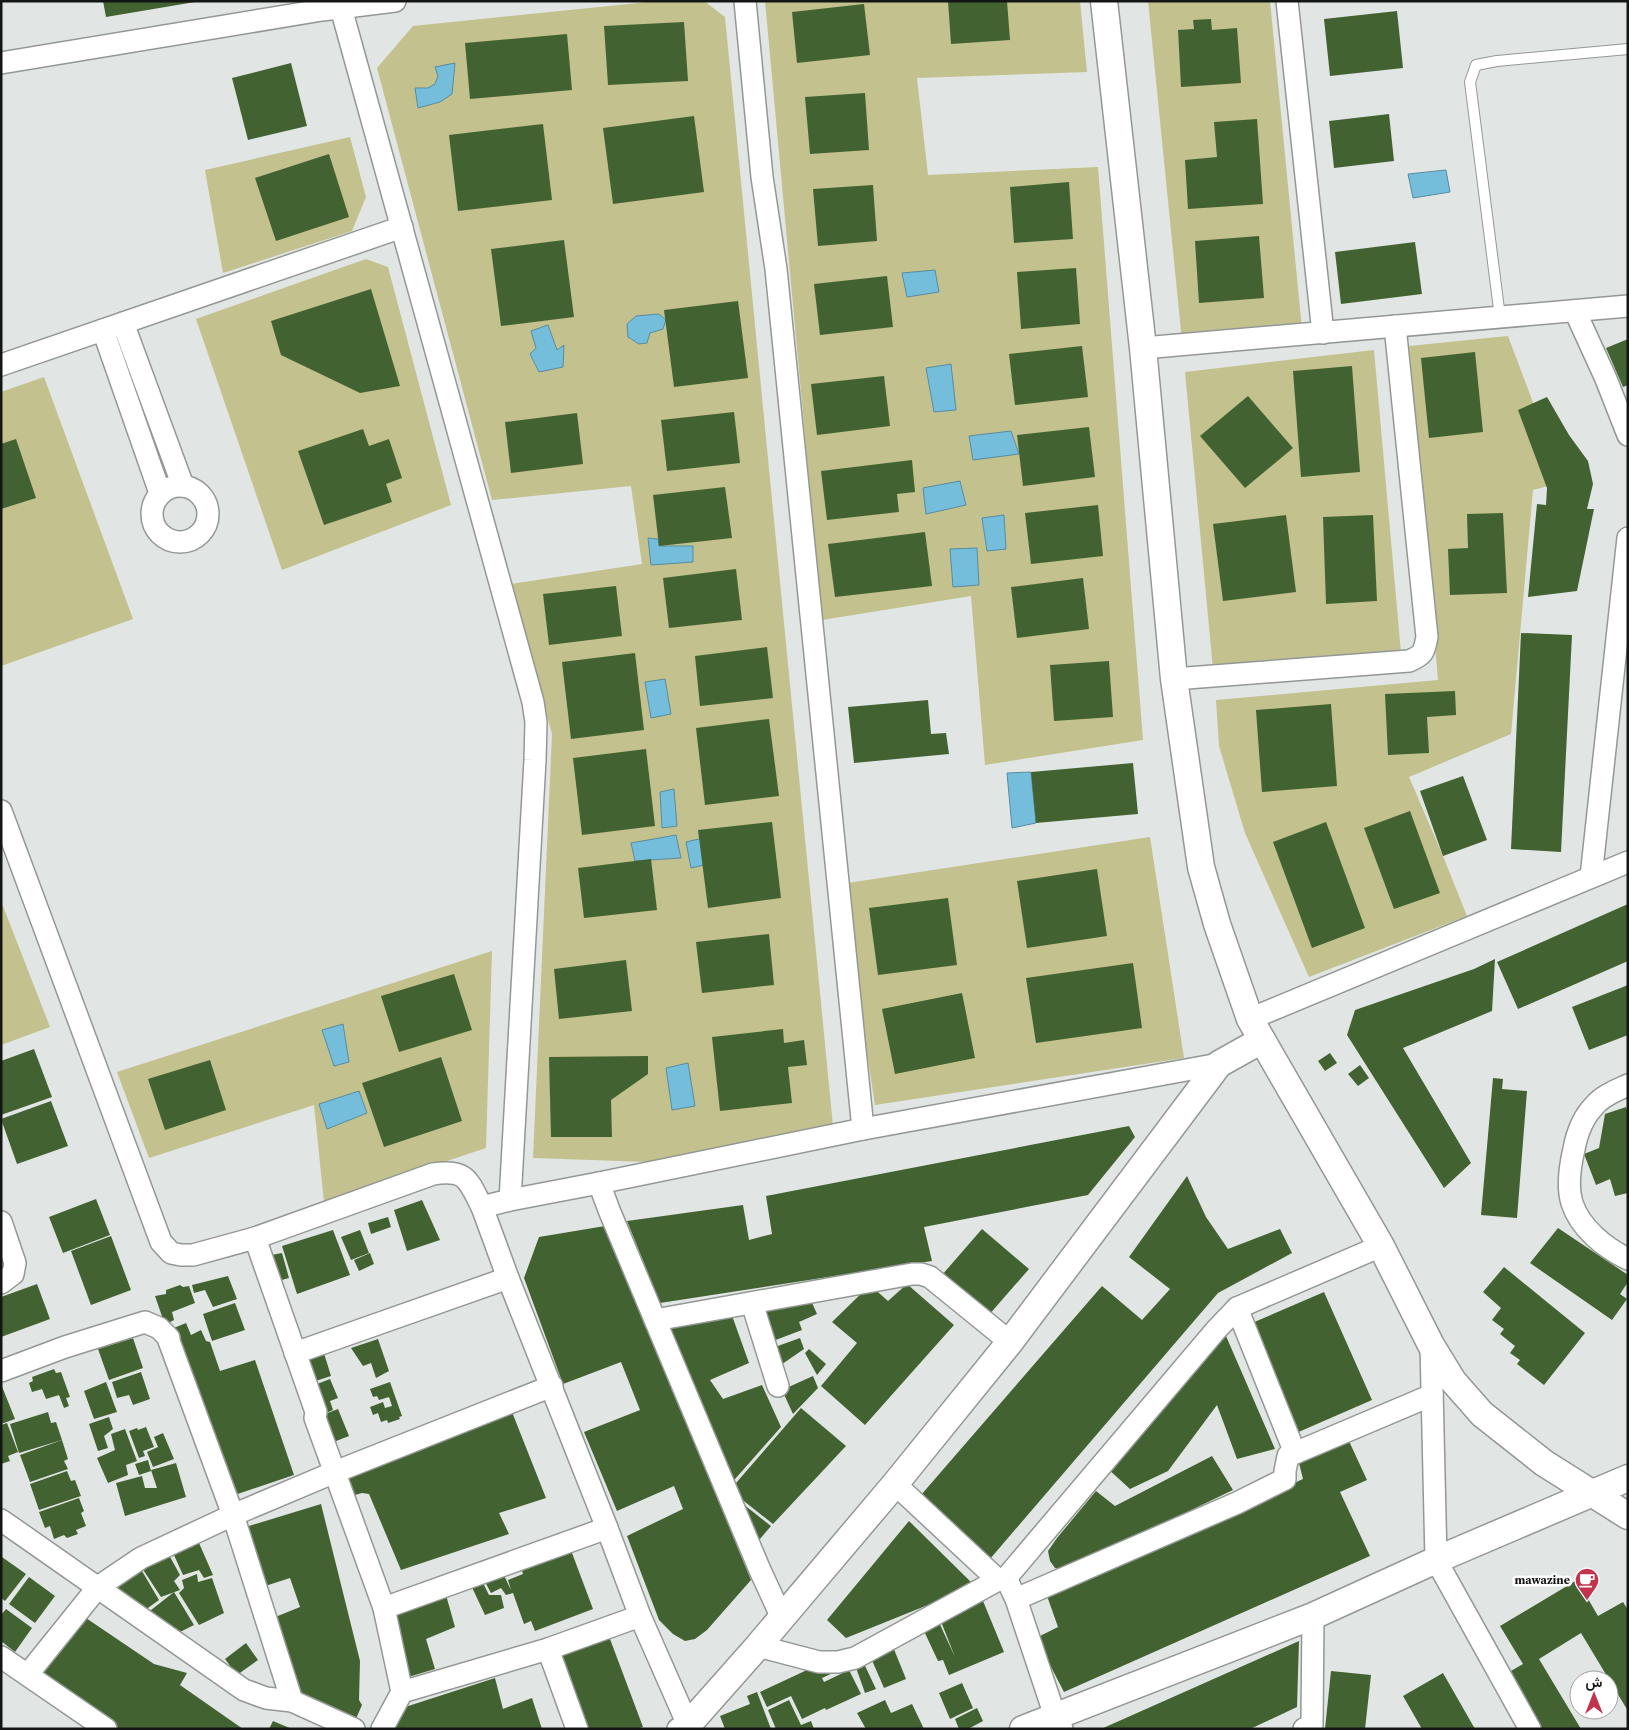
<svg xmlns="http://www.w3.org/2000/svg" width="1629" height="1730" viewBox="0 0 1629 1730" font-family="'Source Serif 4',Vazirmatn,serif">
  <style>
    .green { fill: #c3c18d }
    .water { fill: #74bedc; stroke: #578ca0 }
    .building { fill: #426331 }
    .lines { fill: none; stroke-linecap: round; stroke-linejoin: round }
    .service-casing { stroke: #939895; stroke-width: 12 }
    .minor-casing { stroke: #939895; stroke-width: 24 }
    .tertiary-casing { stroke: #939895; stroke-width: 29 }
    .service { stroke: #fff; stroke-width: 10 }
    .minor { stroke: #fff; stroke-width: 21 }
    .tertiary { stroke: #fff; stroke-width: 26 }
    .labels { text-anchor: middle; dominant-baseline: central; stroke-width: 5; stroke-linejoin: round; paint-order: stroke }
    .poi-label { font-size: 12px; font-weight: bold; fill: #141615; stroke: #fff; text-anchor: end }
  </style>
  <rect width="100%" height="100%" fill="#e1e6e4"/>
  <!-- green -->
  <g class="green">
    <polygon points="658,1 704,1 725,17 833,1126 648,1162 533,1158 552,734 511,584 642,564 631,486 492,500 377,68 413,26"/>
    <polygon points="765,1 1080,1 1087,72 917,78 928,175 1098,167 1143,740 985,765 971,596 822,620"/>
    <polygon points="1148,1 1270,1 1302,329 1182,341"/>
    <polygon points="350,137 366,197 352,231 223,273 205,170"/>
    <polygon points="366,259 388,267 451,505 282,570 196,319"/>
    <polygon points="1508,336 1563,482 1533,490 1511,734 1409,777 1443,856 1467,916 1309,977 1245,833 1219,746 1216,700 1438,680 1409,346"/>
    <polygon points="1374,350 1401,653 1213,669 1185,372"/>
    <polygon points="44,377 133,619 1,666 1,392"/>
    <polygon points="1150,837 1184,1058 875,1105 841,884"/>
    <polygon points="1,901 50,1027 1,1045"/>
    <polygon points="492,951 486,1148 324,1202 314,1105 149,1158 117,1072"/>
  </g>
  <!-- water -->
  <g class="water">
    <polygon points="455,63 452,94 440,102 418,108 415,88 428,88 435,84 438,76 435,67"/>
    <polygon points="1446,170 1450,192 1413,198 1408,174"/>
    <polygon points="935,270 939,292 907,297 902,273"/>
    <polygon points="659,314 666,320 663,329 650,333 647,343 639,344 628,337 627,324 636,316"/>
    <polygon points="548,325 557,350 564,345 563,367 539,372 530,354 536,348 531,331"/>
    <polygon points="951,364 956,410 934,412 926,368"/>
    <polygon points="1011,431 1019,454 973,460 969,436"/>
    <polygon points="960,481 966,505 926,514 923,488"/>
    <polygon points="1004,515 1006,549 987,551 982,518"/>
    <polygon points="648,538 658,539 659,546 693,546 693,562 651,565"/>
    <polygon points="977,548 979,585 953,587 950,549"/>
    <polygon points="665,679 671,714 651,718 645,682"/>
    <polygon points="1031,772 1036,823 1012,828 1007,773"/>
    <polygon points="674,789 677,826 662,828 660,792"/>
    <polygon points="676,835 681,858 635,861 631,843"/>
    <polygon points="716,835 723,861 691,868 686,842"/>
    <polygon points="343,1024 349,1062 334,1066 322,1030"/>
    <polygon points="688,1063 695,1106 672,1110 666,1068"/>
    <polygon points="359,1091 367,1113 327,1129 319,1104"/>
  </g>
  <!-- building -->
  <g class="building">
    <polygon points="103,1 195,1 195,2 106,17"/>
    <polygon points="948,1 1007,1 1010,40 951,44"/>
    <polygon points="864,4 870,55 797,63 792,12"/>
    <polygon points="1397,11 1403,68 1330,76 1324,19"/>
    <polygon points="1211,19 1212,30 1237,28 1241,83 1181,87 1178,30 1194,29 1193,20"/>
    <polygon points="684,22 688,81 608,85 604,26"/>
    <polygon points="567,34 572,90 470,99 465,43"/>
    <polygon points="291,63 307,126 248,140 232,78"/>
    <polygon points="865,93 869,150 810,154 805,97"/>
    <polygon points="1389,114 1394,161 1334,168 1329,121"/>
    <polygon points="694,116 704,192 613,204 603,128"/>
    <polygon points="1257,119 1263,204 1188,209 1185,160 1217,157 1214,122"/>
    <polygon points="543,124 552,200 458,211 449,135"/>
    <polygon points="329,154 349,217 276,241 255,178"/>
    <polygon points="1069,182 1073,239 1014,243 1010,187"/>
    <polygon points="873,185 877,241 818,246 813,189"/>
    <polygon points="1259,236 1264,298 1199,303 1195,241"/>
    <polygon points="564,240 574,317 501,326 491,249"/>
    <polygon points="1415,242 1422,294 1341,304 1335,252"/>
    <polygon points="1076,268 1080,324 1021,329 1017,272"/>
    <polygon points="887,276 893,327 820,335 814,284"/>
    <polygon points="371,289 400,386 360,393 281,355 271,321"/>
    <polygon points="738,301 748,378 674,387 664,310"/>
    <polygon points="1628,339 1628,385 1623,387 1606,348"/>
    <polygon points="1082,346 1088,397 1015,405 1009,354"/>
    <polygon points="1475,352 1483,432 1429,438 1421,358"/>
    <polygon points="1352,366 1360,472 1301,477 1293,371"/>
    <polygon points="884,376 890,426 817,435 811,384"/>
    <polygon points="1248,396 1293,448 1245,488 1200,436"/>
    <polygon points="1547,397 1569,435 1588,461 1593,484 1587,509 1594,509 1577,591 1528,597 1537,504 1546,505 1547,488 1518,410"/>
    <polygon points="734,412 740,463 667,471 661,420"/>
    <polygon points="577,413 583,464 511,473 505,422"/>
    <polygon points="1089,427 1095,477 1023,486 1017,435"/>
    <polygon points="363,429 369,446 389,439 402,478 386,484 392,502 324,525 298,451"/>
    <polygon points="16,439 36,498 1,509 1,444"/>
    <polygon points="912,460 915,492 897,494 899,512 827,520 821,471"/>
    <polygon points="725,487 732,538 659,546 653,495"/>
    <polygon points="1098,505 1103,556 1031,564 1025,513"/>
    <polygon points="1503,513 1507,593 1450,595 1448,549 1468,548 1467,514"/>
    <polygon points="1286,515 1296,592 1223,601 1213,524"/>
    <polygon points="1373,515 1377,601 1326,604 1323,517"/>
    <polygon points="925,532 932,586 835,597 828,544"/>
    <polygon points="736,569 742,620 669,628 663,578"/>
    <polygon points="1083,578 1089,629 1017,638 1011,587"/>
    <polygon points="616,586 622,636 549,645 543,594"/>
    <polygon points="1521,633 1572,635 1561,852 1511,849"/>
    <polygon points="767,647 773,698 700,706 695,656"/>
    <polygon points="635,653 644,730 571,739 562,662"/>
    <polygon points="1109,661 1113,717 1054,721 1050,665"/>
    <polygon points="1455,691 1456,715 1427,717 1429,753 1388,755 1385,694"/>
    <polygon points="928,700 931,734 946,733 949,754 854,763 848,707"/>
    <polygon points="1331,704 1337,786 1262,792 1256,710"/>
    <polygon points="769,719 779,796 705,805 696,728"/>
    <polygon points="646,749 655,826 582,835 573,758"/>
    <polygon points="1133,763 1138,814 1036,823 1031,772"/>
    <polygon points="1463,776 1487,840 1443,856 1420,791"/>
    <polygon points="1410,811 1440,893 1394,909 1364,828"/>
    <polygon points="772,822 781,898 708,908 698,830"/>
    <polygon points="1326,822 1365,928 1312,948 1273,842"/>
    <polygon points="651,859 657,910 584,918 578,868"/>
    <polygon points="1097,869 1107,936 1027,948 1017,881"/>
    <polygon points="948,898 957,965 878,975 869,908"/>
    <polygon points="1628,904 1628,961 1518,1009 1497,962"/>
    <polygon points="769,934 774,985 702,993 696,942"/>
    <polygon points="1495,959 1492,1011 1403,1048 1471,1163 1444,1188 1347,1035 1355,1010 1474,969"/>
    <polygon points="626,960 632,1011 559,1019 554,969"/>
    <polygon points="1133,963 1142,1028 1036,1043 1026,978"/>
    <polygon points="454,974 472,1030 399,1052 381,996"/>
    <polygon points="1628,985 1628,1035 1589,1050 1572,1007"/>
    <polygon points="962,993 975,1058 895,1074 882,1009"/>
    <polygon points="783,1029 784,1043 804,1040 807,1065 788,1067 792,1103 720,1111 712,1037"/>
    <polygon points="34,1049 52,1097 1,1115 1,1061"/>
    <polygon points="1330,1053 1337,1063 1325,1071 1318,1061"/>
    <polygon points="648,1056 648,1074 611,1100 612,1137 551,1137 549,1057"/>
    <polygon points="441,1057 462,1121 384,1147 362,1083"/>
    <polygon points="210,1060 226,1110 165,1130 148,1079"/>
    <polygon points="1360,1065 1369,1078 1358,1086 1348,1074"/>
    <polygon points="1493,1078 1503,1079 1502,1089 1527,1091 1517,1218 1481,1215"/>
    <polygon points="51,1101 68,1146 17,1164 1,1119"/>
    <polygon points="1626,1107 1628,1113 1628,1193 1615,1196 1610,1179 1596,1185 1584,1154 1599,1148 1605,1114"/>
    <polygon points="1129,1126 1135,1137 1088,1195 924,1227 932,1261 660,1303 627,1221 743,1205 749,1240 772,1234 766,1196"/>
    <polygon points="1187,1176 1206,1217 1228,1249 1280,1229 1292,1253 1218,1293 990,1559 921,1495 1102,1286 1142,1320 1170,1289 1129,1257"/>
    <polygon points="96,1199 110,1235 63,1253 49,1217"/>
    <polygon points="422,1200 440,1240 407,1251 394,1210"/>
    <polygon points="388,1217 391,1227 371,1234 368,1223"/>
    <polygon points="605,1226 751,1580 707,1630 695,1639 685,1641 673,1634 659,1620 627,1536 683,1509 674,1486 617,1511 584,1432 640,1410 621,1362 563,1384 524,1278 539,1237"/>
    <polygon points="1558,1228 1628,1275 1628,1282 1620,1294 1627,1299 1612,1320 1530,1263"/>
    <polygon points="982,1229 1029,1269 988,1316 942,1275"/>
    <polygon points="333,1230 350,1275 297,1294 282,1246"/>
    <polygon points="360,1230 369,1253 351,1260 341,1237"/>
    <polygon points="111,1236 131,1290 91,1305 71,1251"/>
    <polygon points="282,1253 289,1278 271,1283 261,1257"/>
    <polygon points="370,1253 374,1264 359,1271 354,1260"/>
    <polygon points="1504,1267 1585,1333 1544,1385 1517,1364 1520,1360 1510,1353 1515,1346 1500,1334 1504,1329 1492,1320 1501,1308 1483,1292"/>
    <polygon points="228,1276 237,1299 213,1307 205,1290 194,1293 192,1285"/>
    <polygon points="37,1284 50,1319 1,1337 1,1297"/>
    <polygon points="907,1284 954,1325 865,1425 821,1386 857,1343 832,1322 870,1285 888,1301"/>
    <polygon points="180,1285 183,1287 189,1286 195,1303 172,1312 174,1320 165,1325 155,1296 166,1294 166,1290"/>
    <polygon points="1324,1292 1372,1400 1294,1434 1245,1326"/>
    <polygon points="809,1296 817,1314 799,1322 802,1330 773,1341 758,1307"/>
    <polygon points="235,1303 245,1330 212,1341 203,1314"/>
    <polygon points="730,1310 749,1363 710,1380 723,1399 762,1385 781,1427 728,1487 655,1320"/>
    <polygon points="186,1323 191,1335 201,1330 206,1341 210,1342 220,1371 255,1360 294,1475 220,1500 171,1355 184,1351 181,1343 169,1330"/>
    <polygon points="1226,1336 1275,1449 1237,1459 1217,1405 1168,1471 1130,1489 1107,1468"/>
    <polygon points="133,1338 143,1368 109,1380 98,1349"/>
    <polygon points="800,1338 804,1349 775,1369 775,1347"/>
    <polygon points="378,1339 389,1371 376,1378 371,1363 363,1366 351,1348"/>
    <polygon points="809,1349 826,1364 817,1375 805,1353"/>
    <polygon points="323,1350 331,1376 306,1384 297,1357"/>
    <polygon points="54,1369 56,1373 61,1372 70,1397 66,1398 69,1406 64,1408 59,1395 46,1399 42,1389 32,1392 29,1383 33,1381 32,1377"/>
    <polygon points="141,1372 150,1399 133,1405 129,1395 117,1398 112,1382"/>
    <polygon points="813,1376 818,1388 793,1414 782,1390"/>
    <polygon points="330,1379 338,1398 330,1401 333,1410 324,1414 307,1388"/>
    <polygon points="106,1382 117,1412 94,1419 84,1391"/>
    <polygon points="390,1382 402,1416 399,1417 400,1419 388,1423 387,1420 381,1422 378,1413 373,1415 370,1407 383,1402 385,1408 392,1406 389,1397 379,1400 377,1396 373,1397 370,1389"/>
    <polygon points="1,1384 15,1419 1,1424"/>
    <polygon points="801,1408 846,1446 773,1524 730,1490"/>
    <polygon points="338,1409 349,1436 326,1445 315,1418"/>
    <polygon points="48,1412 51,1423 56,1422 62,1440 19,1453 10,1424"/>
    <polygon points="512,1412 546,1498 499,1513 509,1534 401,1570 369,1494 362,1493 344,1498 329,1477"/>
    <polygon points="109,1417 113,1429 104,1436 108,1448 98,1451 89,1424"/>
    <polygon points="7,1423 18,1452 8,1456 10,1461 1,1464 1,1425"/>
    <polygon points="146,1427 154,1447 143,1451 145,1456 139,1458 129,1431 137,1428 138,1430"/>
    <polygon points="125,1429 137,1461 126,1465 128,1475 108,1483 97,1458 115,1450 111,1434"/>
    <polygon points="163,1433 174,1459 153,1467 147,1452 158,1447 154,1437"/>
    <polygon points="1348,1439 1367,1480 1340,1492 1370,1556 1064,1692 1036,1638 1058,1627 1046,1593 1303,1479 1298,1459"/>
    <polygon points="62,1440 68,1459 64,1461 68,1469 30,1482 20,1455"/>
    <polygon points="1212,1456 1233,1490 1066,1570 1055,1568 1050,1561 1048,1551 1057,1538 1096,1491 1115,1506"/>
    <polygon points="148,1460 151,1471 139,1475 135,1464"/>
    <polygon points="176,1463 186,1497 125,1516 116,1483 142,1476 145,1488 157,1488 151,1470"/>
    <polygon points="67,1471 71,1481 75,1480 81,1496 39,1510 30,1484"/>
    <polygon points="79,1498 84,1511 81,1513 86,1526 76,1530 78,1534 67,1538 64,1535 54,1539 50,1526 45,1528 39,1512"/>
    <polygon points="321,1504 360,1661 359,1700 362,1705 355,1721 280,1688 268,1620 300,1607 290,1578 256,1589 239,1529"/>
    <polygon points="743,1504 771,1526 748,1553"/>
    <polygon points="909,1521 975,1586 846,1638 827,1620"/>
    <polygon points="199,1543 213,1575 204,1578 199,1570 183,1575 174,1555"/>
    <polygon points="569,1545 593,1609 535,1631 531,1621 524,1624 513,1593 506,1595 501,1588 491,1593 483,1578 502,1571 511,1590 508,1580 523,1574 520,1564"/>
    <polygon points="169,1555 180,1575 174,1581 180,1590 161,1597 142,1568"/>
    <polygon points="2,1557 26,1574 5,1601 1,1598"/>
    <polygon points="142,1571 159,1600 141,1613 113,1591"/>
    <polygon points="197,1574 198,1582 212,1578 224,1613 199,1625 179,1593 184,1588 182,1580"/>
    <polygon points="29,1577 55,1596 35,1623 9,1604"/>
    <polygon points="480,1577 489,1595 501,1595 504,1608 485,1615 469,1581"/>
    <polygon points="1577,1580 1598,1616 1623,1602 1628,1610 1628,1711 1581,1633 1539,1659 1581,1729 1536,1729 1504,1675 1523,1664 1500,1626"/>
    <polygon points="174,1592 194,1625 174,1635 146,1614"/>
    <polygon points="446,1595 455,1627 426,1639 435,1669 405,1678 382,1616"/>
    <polygon points="983,1601 1004,1652 949,1675 943,1660 938,1661 924,1631 937,1618 955,1657 940,1619"/>
    <polygon points="6,1609 32,1628 15,1652 1,1641 1,1615"/>
    <polygon points="83,1616 154,1664 187,1673 180,1685 243,1729 117,1729 36,1672"/>
    <polygon points="607,1631 643,1727 637,1729 570,1729 542,1656"/>
    <polygon points="889,1637 906,1679 884,1688 871,1658"/>
    <polygon points="1299,1641 1297,1707 1250,1729 1101,1729"/>
    <polygon points="246,1643 258,1660 237,1675 225,1659"/>
    <polygon points="857,1649 876,1689 865,1693 854,1662"/>
    <polygon points="806,1668 837,1671 822,1678 824,1682 849,1670 861,1694 826,1710 825,1708 802,1719 791,1696 767,1707 760,1692 807,1670"/>
    <polygon points="1331,1671 1371,1675 1365,1729 1325,1729"/>
    <polygon points="1443,1673 1475,1729 1422,1729 1403,1696"/>
    <polygon points="495,1678 503,1709 532,1698 542,1729 389,1729 399,1709"/>
    <polygon points="962,1683 973,1708 950,1719 939,1693"/>
    <polygon points="757,1692 771,1729 725,1729 720,1716 750,1704 747,1696"/>
    <polygon points="789,1700 801,1725 811,1721 814,1729 776,1729 768,1710"/>
    <polygon points="885,1700 891,1713 912,1704 924,1729 866,1729 857,1713"/>
    <polygon points="977,1708 983,1721 968,1729 959,1729 955,1719"/>
    <polygon points="273,1721 292,1729 269,1729"/>
  </g>
  <g class="lines">
    <defs>
      <polyline id="service" points="1500,317 1470,82 1476,65 1497,61 1628,49"/>
      <g id="minor">
        <polyline points="745,1 762,177 776,269 863,1129"/>
        <polyline points="1287,1 1323,333"/>
        <polyline points="341,8 533,702 536,722 535,760 510,1200"/>
        <polyline points="1,63 322,10 395,1"/>
        <polyline points="1575,311 1606,379 1628,435"/>
        <polyline points="123,323 183,486"/>
        <polyline points="103,330 160,493"/>
        <polyline points="1143,348 1628,306"/>
        <polyline points="1,365 402,227"/>
        <circle cx="180" cy="514" r="28"/>
        <path d="M1174,679L1409,661C1423,655 1424,653 1427,637L1395,326"/>
        <path d="M1,811L161,1242L171,1253L181,1255H193L255,1238L433,1174C467,1169 468,1180 482,1207L510,1200L599,1183L863,1129L1219,1064"/>
        <polyline points="1591,877 1628,538"/>
        <polyline points="1250,1019 1628,862"/>
        <path d="M1628,1085C1617,1090 1602,1096 1595,1105C1583,1117 1577,1133 1574,1149C1570,1166 1567,1187 1572,1203C1580,1228 1605,1248 1628,1259"/>
        <polyline points="599,1183 609,1210 759,1568 782,1618"/>
        <polyline points="482,1207 508,1278 607,1528 640,1616 688,1725 678,1729"/>
        <polyline points="1,1222 15,1263 13,1274 1,1283"/>
        <polyline points="255,1238 316,1412 315,1418 384,1608 402,1692 382,1729"/>
        <polyline points="752,1303 778,1386"/>
        <polyline points="1237,1308 1295,1453"/>
        <polyline points="655,1320 912,1274 921,1274 930,1277 1010,1342"/>
        <polyline points="1431,1345 1436,1560 1530,1729"/>
        <polyline points="295,1353 508,1278"/>
        <polyline points="1,1371 65,1347 145,1322 159,1328 169,1338 169,1341 233,1515 292,1701"/>
        <polyline points="895,1484 998,1580 1006,1578 1016,1599 1055,1716 1062,1729"/>
        <polyline points="1,1520 244,1690 266,1698 292,1701 354,1729"/>
        <polyline points="1006,1578 1216,1330 1237,1308 1381,1246"/>
        <polyline points="1016,1599 1237,1503 1285,1479 1285,1471 1288,1456 1295,1453 1432,1395"/>
        <polyline points="384,1608 607,1528"/>
        <polyline points="758,1646 819,1662 838,1662 855,1658 998,1580"/>
        <polyline points="548,1649 577,1729"/>
        <polyline points="1,1657 106,1729"/>
        <polyline points="28,1674 98,1587 141,1558 233,1515 335,1472 552,1386"/>
        <polyline points="402,1692 548,1649 640,1616"/>
        <polyline points="1304,1729 1312,1725 1313,1616"/>
      </g>
      <g id="tertiary">
        <polyline points="1104,1 1143,348 1174,679 1201,867 1217,924 1250,1019 1381,1246 1431,1345 1453,1381 1482,1414 1544,1463 1628,1516"/>
        <polyline points="690,1729 688,1725 758,1646 895,1484 1010,1342 1219,1064 1262,1040"/>
        <polyline points="1023,1729 1313,1616 1436,1560 1628,1478"/>
      </g>
    </defs>
    <!-- service casing -->
    <use href="#service" class="service-casing"/>
    <!-- minor casing -->
    <use href="#minor" class="minor-casing"/>
    <!-- tertiary casing -->
    <use href="#tertiary" class="tertiary-casing"/>
    <!-- service -->
    <use href="#service" class="service"/>
    <!-- minor -->
    <use href="#minor" class="minor"/>
    <!-- tertiary -->
    <use href="#tertiary" class="tertiary"/>
  </g>
  <!-- icons -->
  <defs>
    <symbol id="cafe-pin" viewBox="-11 -11 22 30"><path d="M0 17L-7.5 6A9.5 9.5 0 1 1 7.5 6Z" fill="#c3334d" stroke="#fff"/><path d="M-5.5-4.5H6V0H3Q3 3.5 0 3.5H-2.5Q-5.5 3.5-5.5 0ZM3-3.2v2h1.7v-2ZM-6 4.5H4V6H-6Z" fill="#fff"/></symbol>
  </defs>
  <g fill-rule="evenodd">
    <use href="#cafe-pin" x="1573" y="1566" width="28" height="38"/>
  </g>
  <g class="labels">
    <!-- poi labels -->
    <g class="poi-label">
      <text x="1570" y="1580">mawazine</text>
    </g>
  </g>
  <!-- border -->
  <rect width="1629" height="1730" fill="none" stroke="#141615" stroke-width="5"/>
  <!-- north arrow -->
  <g transform="translate(1594 1695)"><circle r="24" fill="#ffffff" stroke="#a1a2a1"/>
  <path d="M0-4L9 19L0 12L-9 19Z" fill="#c3334d"/>
  <text y="-8" font-size="14" font-weight="bold" text-anchor="middle" fill="#141615">ش</text>
  </g>
</svg>
